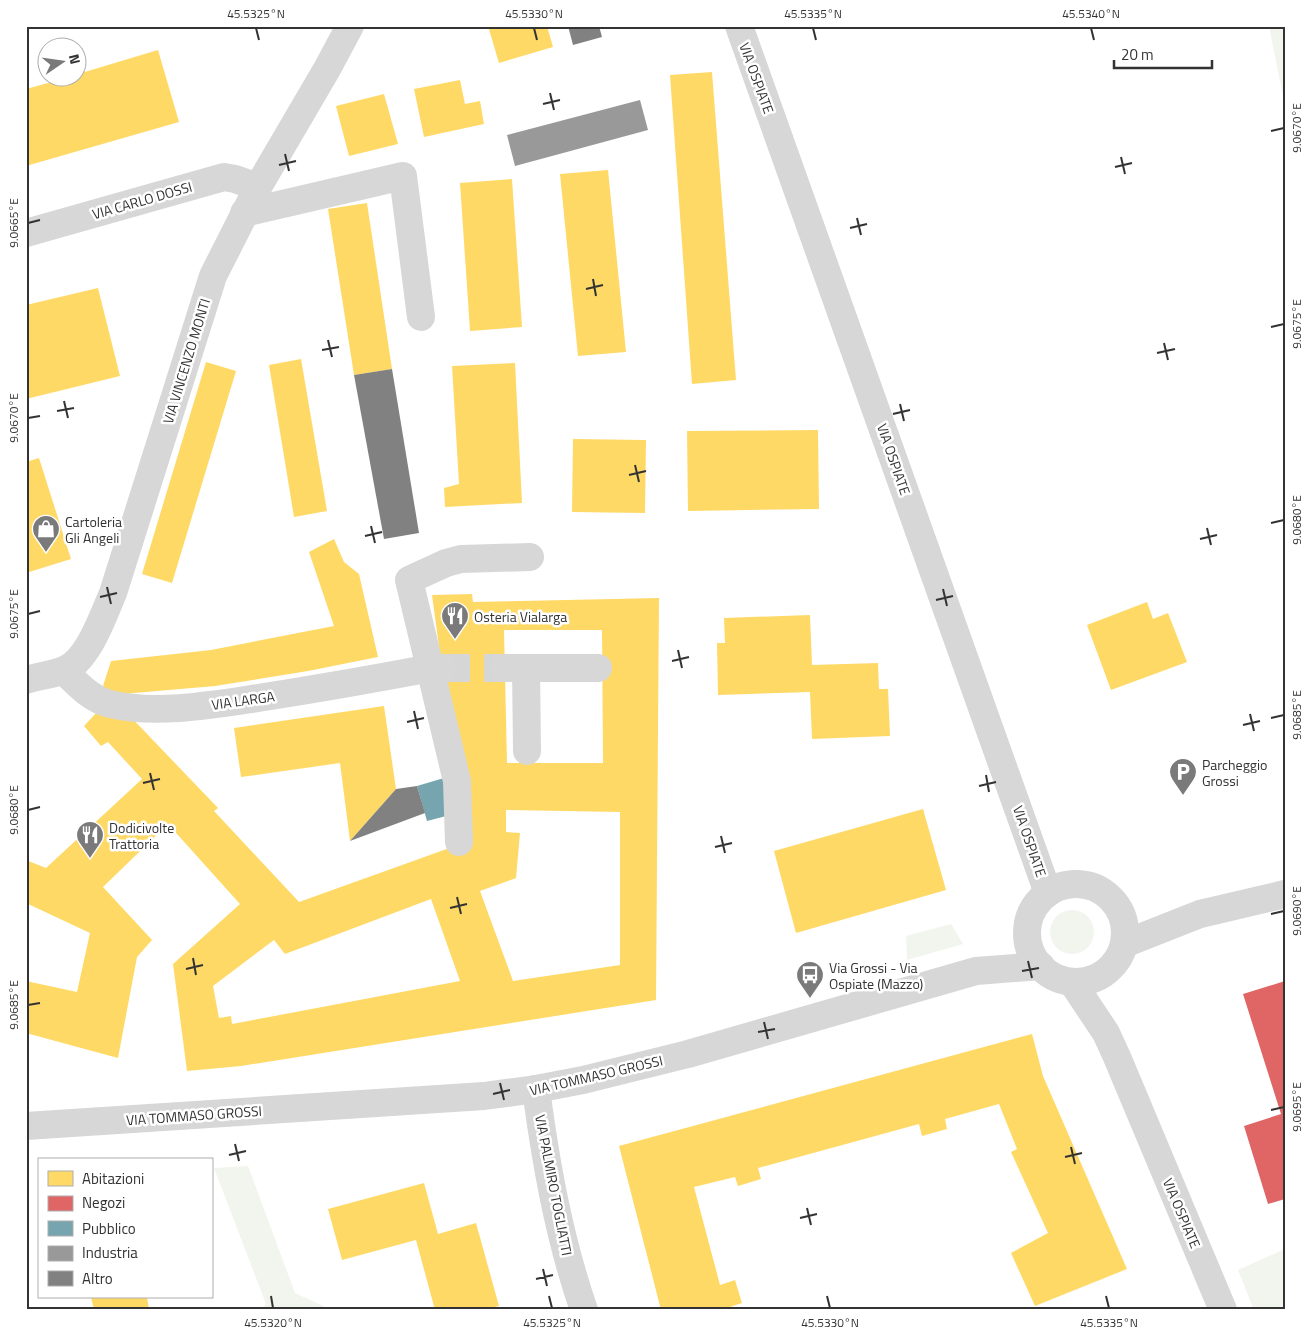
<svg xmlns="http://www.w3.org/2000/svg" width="1311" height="1336" viewBox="0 0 1311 1336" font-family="'Titillium Web',sans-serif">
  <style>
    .green { fill: #f1f5ed }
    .homes { fill: #ffd966; fill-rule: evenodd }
    .shops { fill: #e06666 }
    .public { fill: #76a5af }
    .industry { fill: #999 }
    .building { fill: #818181 }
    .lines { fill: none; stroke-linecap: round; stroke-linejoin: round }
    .minor-tunnel { stroke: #d6d6d6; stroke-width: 28; stroke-dasharray: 28 14; stroke-linecap: butt }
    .minor { stroke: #d7d7d7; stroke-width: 28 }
    .ticks { fill: none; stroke: #333; stroke-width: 2 }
    .labels { text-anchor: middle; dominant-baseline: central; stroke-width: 5; stroke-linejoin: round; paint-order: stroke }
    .street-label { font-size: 14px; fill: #333; stroke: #fff }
    .poi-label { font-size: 14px; fill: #333; stroke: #fff; text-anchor: start }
    .neatline { fill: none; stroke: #333; stroke-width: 2 }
    .ticks-label { font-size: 12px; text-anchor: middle; fill: #333 }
  </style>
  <rect width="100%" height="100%" fill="#fff"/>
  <!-- green -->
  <g class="green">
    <polygon points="1269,26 1285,26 1285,106"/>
    <circle cx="1072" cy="932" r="22"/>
    <polygon points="951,924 963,944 907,960 906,936"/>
    <polygon points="248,1166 295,1293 332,1310 262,1310 266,1304 214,1168"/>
    <polygon points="1285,1249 1285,1310 1254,1310 1238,1270"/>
  </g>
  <!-- homes -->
  <g class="homes">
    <polygon points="488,26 547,26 553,47 499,63"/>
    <polygon points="158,50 179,122 26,166 26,89 66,78 78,78 78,74"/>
    <polygon points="712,72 736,380 692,384 670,75"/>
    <polygon points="460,80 465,104 480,101 484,124 424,137 414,89"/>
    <polygon points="384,94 398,144 349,156 336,106"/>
    <polygon points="608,170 626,352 578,356 560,174"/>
    <polygon points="512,179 522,327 470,331 460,183"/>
    <polygon points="367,203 392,369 354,375 328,209"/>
    <polygon points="98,288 120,376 26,399 26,305"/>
    <polygon points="301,359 327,511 294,517 269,365"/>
    <polygon points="206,362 236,371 172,583 142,574"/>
    <polygon points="515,363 522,503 445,507 444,488 459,484 452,366"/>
    <polygon points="818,430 819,509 688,511 687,431"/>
    <polygon points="573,439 646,440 645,513 572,512"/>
    <polygon points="39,458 71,559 26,573 26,462"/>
    <polygon points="334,539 344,562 359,574 378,657 308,671 215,686 111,695 103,686 111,661 211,650 334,626 309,552"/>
    <path d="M472,594L473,602L659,598L656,1000L241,1066L187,1071L173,964L240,904L168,824L103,887L152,940L137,957L118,1058L26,1033V981L77,992L90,933L26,903V860L46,868L142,779L108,742L101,746L84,726L98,711L127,713L218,808L214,811L299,902L469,841L440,654L432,595ZM504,630H602L603,763H507ZM506,810L620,812V965L513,981L480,891L516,878L520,833L506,832ZM431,899L460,981L232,1024L231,1016L219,1018L213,986L274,940L285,954Z"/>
    <polygon points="1147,602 1153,619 1168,613 1187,662 1111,690 1087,625"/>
    <polygon points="810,615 812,665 878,663 879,689 888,689 890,736 812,739 810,692 718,695 717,643 725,643 724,618"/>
    <polygon points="384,706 396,789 350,841 340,763 241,777 234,728"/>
    <polygon points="923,809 946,890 796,933 774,851"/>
    <polygon points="1032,1034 1043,1076 1127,1269 1035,1306 1011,1253 1048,1233 1011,1152 1017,1149 999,1104 945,1119 947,1129 922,1136 919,1124 758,1168 761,1179 738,1186 735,1177 694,1187 720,1285 735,1280 742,1303 727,1308 728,1310 661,1310 619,1146"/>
    <polygon points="424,1183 438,1234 476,1223 499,1306 490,1308 490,1310 435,1310 416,1240 342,1260 328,1209"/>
    <polygon points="91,1297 147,1297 149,1310 94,1310"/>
  </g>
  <!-- shops -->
  <polygon class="shops" points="1285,981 1285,1199 1268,1204 1244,1126 1281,1114 1243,994"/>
  <!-- public -->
  <polygon class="public" points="444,778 454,814 427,821 417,786"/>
  <!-- industry -->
  <polygon class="industry" points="640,100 648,130 515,166 507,135"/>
  <!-- building -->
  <g class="building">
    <polygon points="568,26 599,26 602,37 573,45"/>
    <polygon points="392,369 419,533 384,539 354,375"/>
    <polygon points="417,786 425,813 350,841 396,789"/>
  </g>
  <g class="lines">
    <!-- minor-tunnel -->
    <polyline class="minor-tunnel" points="442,668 504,668"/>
    <!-- minor -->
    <g class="minor">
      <polyline points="739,26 1048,893"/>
      <polyline points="244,213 403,176 421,317"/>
      <polyline points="26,233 224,177 235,179 258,187"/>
      <polyline points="504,668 598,668"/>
      <polyline points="526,668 527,751"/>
      <path d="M64,671C77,684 91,699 110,704C156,715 212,705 258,698C316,689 373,679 431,668H442"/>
      <path d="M26,680C38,676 52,675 64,670C88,661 103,616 113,593L213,276L258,187L327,69L350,26"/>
      <polyline points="459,842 457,781 409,580 446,563 461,559 530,557"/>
      <circle cx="1076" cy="933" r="49"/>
      <polyline points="1124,944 1200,914 1285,894"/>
      <polyline points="1072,982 1106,1033 1117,1057 1223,1310"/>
      <path d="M536,1089C546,1164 559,1238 584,1310"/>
      <polyline points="26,1126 484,1096 536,1089 583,1080 688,1054 976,971 1041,966"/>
    </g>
  </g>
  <!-- ticks -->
  <path class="ticks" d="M256,28L259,40M534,28L537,40M813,28L816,40M1091,28L1094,40M550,93L554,110M543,104L560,100M1271,131L1284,128M285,154L289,171M1121,157L1125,174M279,165L296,161M1115,167L1132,163M857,218L861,235M28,223L40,220M850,228L867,224M593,279L596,296M586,289L603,285M1271,327L1284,324M328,340L332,357M1164,343L1168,360M322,350L339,347M1157,353L1175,349M64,401L68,418M900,404L904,421M57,411L74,408M893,414L910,410M28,418L40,416M635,465L639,482M629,475L646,471M1271,523L1284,520M371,526L375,543M1207,528L1211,545M365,536L382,532M1200,539L1217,535M107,587L111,604M943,589L947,606M100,597L117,593M936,600L953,596M28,614L40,611M678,650L682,668M672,661L689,657M414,711L418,729M1250,714L1254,731M1271,718L1284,715M407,722L424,718M1243,725L1260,721M150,773L154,790M986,775L989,792M143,783L160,779M979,786L996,782M28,810L40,807M721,836L725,853M715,847L732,843M457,897L461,914M450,908L467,904M1271,914L1284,911M193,958L196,975M1028,961L1032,978M186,969L203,965M1022,971L1039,968M28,1005L40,1003M764,1022L768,1039M758,1032L775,1029M500,1083L504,1100M493,1094L510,1090M1271,1110L1284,1107M235,1144L239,1161M1071,1147L1075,1164M229,1155L246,1151M1065,1157L1082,1153M807,1208L811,1225M800,1218L817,1214M543,1269L547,1286M536,1279L553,1275M271,1296L273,1308M549,1296L552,1308M827,1296L830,1308M1106,1296L1109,1308"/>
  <!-- icons -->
  <defs>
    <symbol id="shop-pin" viewBox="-11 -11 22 30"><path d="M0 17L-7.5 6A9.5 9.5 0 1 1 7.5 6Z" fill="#7a7a7a" stroke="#fff"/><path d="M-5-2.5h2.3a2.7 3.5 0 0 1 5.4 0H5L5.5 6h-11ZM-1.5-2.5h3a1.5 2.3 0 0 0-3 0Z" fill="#fff"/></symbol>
    <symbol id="restaurant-pin" viewBox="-11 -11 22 30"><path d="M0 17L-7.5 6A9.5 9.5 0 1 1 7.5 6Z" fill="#7a7a7a" stroke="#fff"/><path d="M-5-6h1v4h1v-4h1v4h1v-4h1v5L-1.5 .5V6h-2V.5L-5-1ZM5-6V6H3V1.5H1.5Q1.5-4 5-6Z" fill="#fff"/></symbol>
    <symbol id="parking-pin" viewBox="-11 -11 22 30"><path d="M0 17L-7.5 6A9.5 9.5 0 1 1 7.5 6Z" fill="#7a7a7a" stroke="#fff"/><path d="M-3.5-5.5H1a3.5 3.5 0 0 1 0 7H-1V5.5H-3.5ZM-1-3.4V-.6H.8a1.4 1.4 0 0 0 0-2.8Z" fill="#fff"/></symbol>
    <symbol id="bus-pin" viewBox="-11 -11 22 30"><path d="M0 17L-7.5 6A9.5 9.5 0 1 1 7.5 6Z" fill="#7a7a7a" stroke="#fff"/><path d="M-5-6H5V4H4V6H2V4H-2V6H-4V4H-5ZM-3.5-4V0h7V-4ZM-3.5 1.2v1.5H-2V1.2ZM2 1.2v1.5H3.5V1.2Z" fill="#fff"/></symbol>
  </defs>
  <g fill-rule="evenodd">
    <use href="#shop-pin" x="30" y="513" width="32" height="43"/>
    <use href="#restaurant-pin" x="439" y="600" width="32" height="43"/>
    <use href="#parking-pin" x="1167" y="756" width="32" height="43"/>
    <use href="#restaurant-pin" x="74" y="819" width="32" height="43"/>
    <use href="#bus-pin" x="794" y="959" width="32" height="43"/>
  </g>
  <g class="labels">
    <!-- street labels -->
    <g class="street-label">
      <text transform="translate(757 78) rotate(70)">VIA OSPIATE</text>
      <text transform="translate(142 200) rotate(-16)">VIA CARLO DOSSI</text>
      <text transform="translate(186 361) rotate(-73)">VIA VINCENZO MONTI</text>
      <text transform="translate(894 459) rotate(71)">VIA OSPIATE</text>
      <text transform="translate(243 700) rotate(-8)">VIA LARGA</text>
      <text transform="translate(1030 841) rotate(71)">VIA OSPIATE</text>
      <text transform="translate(596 1075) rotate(-13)">VIA TOMMASO GROSSI</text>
      <text transform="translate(194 1115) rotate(-4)">VIA TOMMASO GROSSI</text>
      <text transform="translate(554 1185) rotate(79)">VIA PALMIRO TOGLIATTI</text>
      <text transform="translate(1182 1213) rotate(67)">VIA OSPIATE</text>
    </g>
    <!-- poi labels -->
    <g class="poi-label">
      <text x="65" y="521">Cartoleria<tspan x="65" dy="16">Gli Angeli</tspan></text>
      <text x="474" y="616">Osteria Vialarga</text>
      <text x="1202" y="764">Parcheggio<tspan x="1202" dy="16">Grossi</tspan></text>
      <text x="109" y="827">Dodicivolte<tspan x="109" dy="16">Trattoria</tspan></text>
      <text x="829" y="967">Via Grossi - Via<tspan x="829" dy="16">Ospiate (Mazzo)</tspan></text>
    </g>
  </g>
  <!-- border -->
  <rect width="1311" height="1336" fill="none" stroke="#ffffff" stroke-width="55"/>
  <!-- legend -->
  <rect x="38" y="1158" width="175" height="140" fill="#ffffff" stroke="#adadad"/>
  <rect x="48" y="1171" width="25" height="15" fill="#ffd966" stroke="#adadad"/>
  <text x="82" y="1184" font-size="15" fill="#333333">Abitazioni</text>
  <rect x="48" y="1196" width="25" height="15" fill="#e06666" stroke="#adadad"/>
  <text x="82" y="1208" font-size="15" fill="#333333">Negozi</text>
  <rect x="48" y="1221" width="25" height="15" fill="#76a5af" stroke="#adadad"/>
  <text x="82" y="1234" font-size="15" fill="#333333">Pubblico</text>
  <rect x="48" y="1246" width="25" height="15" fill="#999999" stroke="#adadad"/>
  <text x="82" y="1258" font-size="15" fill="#333333">Industria</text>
  <rect x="48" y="1271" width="25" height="15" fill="#818181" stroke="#adadad"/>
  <text x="82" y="1284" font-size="15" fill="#333333">Altro</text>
  <!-- north arrow -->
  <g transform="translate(62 62) rotate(77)"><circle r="24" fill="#ffffff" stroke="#adadad"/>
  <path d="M0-4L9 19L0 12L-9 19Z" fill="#7a7a7a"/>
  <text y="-8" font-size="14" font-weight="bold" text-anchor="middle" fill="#333333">N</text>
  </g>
  <!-- scale -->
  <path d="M1114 60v8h98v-8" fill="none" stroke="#333333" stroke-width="2.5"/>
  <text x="1121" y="60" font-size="15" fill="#333333" stroke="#ffffff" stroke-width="4" paint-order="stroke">20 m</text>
  <rect x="28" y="28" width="1256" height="1280" class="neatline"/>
  <g class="ticks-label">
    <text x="256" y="18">45.5325°N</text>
    <text x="534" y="18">45.5330°N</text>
    <text x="813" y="18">45.5335°N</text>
    <text x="1091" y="18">45.5340°N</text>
    <text transform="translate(1297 128) rotate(-90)" y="4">9.0670°E</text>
    <text transform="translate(14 223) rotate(-90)" y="4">9.0665°E</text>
    <text transform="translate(1297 324) rotate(-90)" y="4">9.0675°E</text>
    <text transform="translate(14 418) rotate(-90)" y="4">9.0670°E</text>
    <text transform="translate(1297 520) rotate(-90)" y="4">9.0680°E</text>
    <text transform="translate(14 614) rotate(-90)" y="4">9.0675°E</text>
    <text transform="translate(1297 715) rotate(-90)" y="4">9.0685°E</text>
    <text transform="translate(14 810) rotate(-90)" y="4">9.0680°E</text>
    <text transform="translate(1297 911) rotate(-90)" y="4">9.0690°E</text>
    <text transform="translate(14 1005) rotate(-90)" y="4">9.0685°E</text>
    <text transform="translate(1297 1107) rotate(-90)" y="4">9.0695°E</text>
    <text x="273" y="1327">45.5320°N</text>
    <text x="552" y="1327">45.5325°N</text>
    <text x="830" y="1327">45.5330°N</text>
    <text x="1109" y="1327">45.5335°N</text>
  </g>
</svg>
